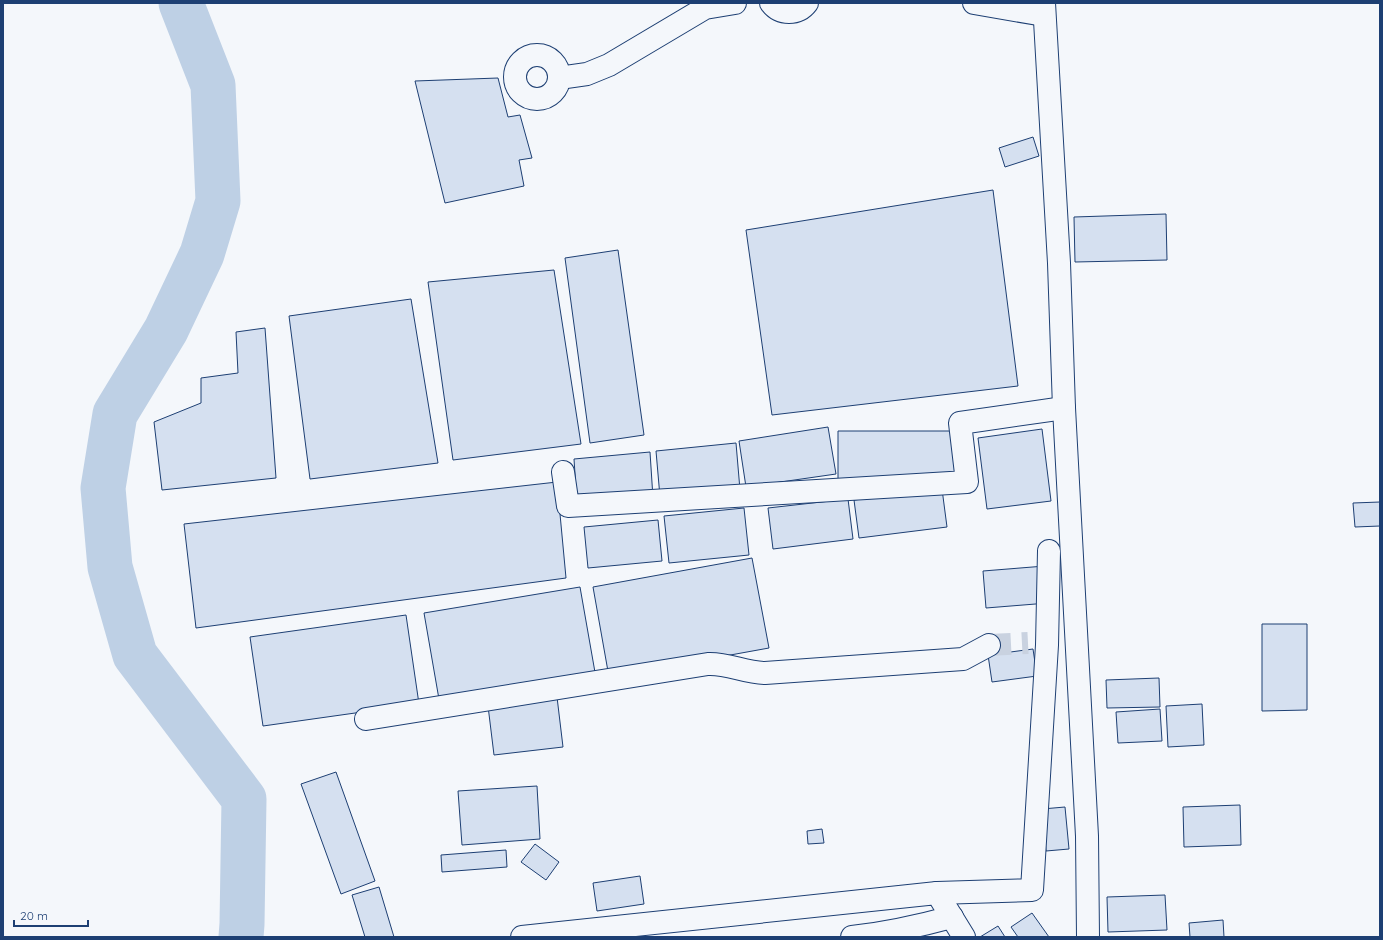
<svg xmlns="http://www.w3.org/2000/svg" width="1383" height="940" viewBox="0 0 1383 940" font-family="Quicksand,sans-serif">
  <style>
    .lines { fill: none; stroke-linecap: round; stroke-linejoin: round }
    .river { stroke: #bed0e5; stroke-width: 45 }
    .building { fill: #d5e0f0; stroke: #1d3f73 }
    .minor-tunnel { stroke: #c9d2e0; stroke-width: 22; stroke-dasharray: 22 11; stroke-linecap: butt }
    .minor-casing { stroke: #1d3f73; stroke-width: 24 }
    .minor { stroke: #f4f7fb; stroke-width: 22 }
  </style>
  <rect width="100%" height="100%" fill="#f4f7fb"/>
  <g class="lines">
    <!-- river -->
    <polyline class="river" points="181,3 213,85 218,201 202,254 166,330 115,414 103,488 110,567 135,655 244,799 242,924 241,937"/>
  </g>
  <!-- building -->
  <g class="building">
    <polygon points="498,78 508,117 520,115 532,158 519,160 524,186 445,203 415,81"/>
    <polygon points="1033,137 1039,156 1005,167 999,148"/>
    <polygon points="993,190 1018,386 772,415 746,230"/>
    <polygon points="1166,214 1167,260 1075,262 1074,217"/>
    <polygon points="618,250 644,435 590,443 565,258"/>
    <polygon points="554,270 581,444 453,460 428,282"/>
    <polygon points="411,299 438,463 310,479 289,316"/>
    <polygon points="265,328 276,478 162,490 154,422 201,403 201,378 238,373 236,332"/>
    <polygon points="828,427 836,474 746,487 739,441"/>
    <polygon points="1042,429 1051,501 987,509 978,438"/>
    <polygon points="838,431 961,431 961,481 838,482"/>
    <polygon points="736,443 740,490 660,497 656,451"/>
    <polygon points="650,452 653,498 577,504 574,459"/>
    <polygon points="557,482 566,578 196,628 184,524"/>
    <polygon points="942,489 947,527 859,538 854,500"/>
    <polygon points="848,499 853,539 773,549 768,508"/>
    <polygon points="1380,502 1380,526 1355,527 1353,503"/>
    <polygon points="744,508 749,555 669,563 664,516"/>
    <polygon points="658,520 662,561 588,568 584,527"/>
    <polygon points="752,558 769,648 609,677 593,587"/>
    <polygon points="1045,566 1048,603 986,608 983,571"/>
    <polygon points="580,587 596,678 440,705 424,613"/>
    <polygon points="406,615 419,704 263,726 250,637"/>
    <polygon points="1262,624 1307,624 1307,710 1262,711"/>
    <polygon points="1033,649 1037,676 992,682 988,655"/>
    <polygon points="1159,678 1160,707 1107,708 1106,680"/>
    <polygon points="557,697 563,747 494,755 488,706"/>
    <polygon points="1202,704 1204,745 1168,747 1166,706"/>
    <polygon points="1160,709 1162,741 1118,743 1116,712"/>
    <polygon points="336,772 375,881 341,894 301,784"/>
    <polygon points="537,786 540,839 462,845 458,791"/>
    <polygon points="1240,805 1241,845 1184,847 1183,807"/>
    <polygon points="1065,807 1069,849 1046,851 1042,809"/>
    <polygon points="822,829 824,843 808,844 807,831"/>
    <polygon points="535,844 559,862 546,880 521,862"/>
    <polygon points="506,850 507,867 442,872 441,855"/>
    <polygon points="640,876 644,904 597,911 593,883"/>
    <polygon points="379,887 394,937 365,937 352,895"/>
    <polygon points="1165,895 1167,930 1108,932 1107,897"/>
    <polygon points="1032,913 1049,937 1018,937 1011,927"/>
    <polygon points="1223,920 1224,937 1190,937 1189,923"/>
    <polygon points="998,926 1005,937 980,937"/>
  </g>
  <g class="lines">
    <!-- minor-tunnel -->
    <polyline class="minor-tunnel" points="989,645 1028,643"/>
    <defs>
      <g id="minor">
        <path d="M771,3C780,15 798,15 807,3"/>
        <polyline points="974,3 1044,15"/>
        <polyline points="1044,3 1059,263 1064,408 1087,836 1088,937"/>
        <circle cx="537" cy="77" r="22"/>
        <polyline points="559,78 587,74 609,65 705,8 735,3"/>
        <polyline points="563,472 568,506 967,482 960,423 1064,408"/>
        <path d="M366,719L708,664C728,663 745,673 765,673L963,659L989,645"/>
        <polyline points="937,893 1032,890 1047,645 1049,551"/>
        <polyline points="522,937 937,893 964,937"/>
        <path d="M852,937C886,933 919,926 952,917"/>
      </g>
    </defs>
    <!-- minor casing -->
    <use href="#minor" class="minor-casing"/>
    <!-- minor -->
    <use href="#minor" class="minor"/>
  </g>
  <!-- border -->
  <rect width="1383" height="940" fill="none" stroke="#1d3f73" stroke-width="8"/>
  <!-- scale -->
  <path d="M14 920v6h74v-6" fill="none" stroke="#1d3f73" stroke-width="2"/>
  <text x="20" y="920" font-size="12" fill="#1d3f73" stroke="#f4f7fb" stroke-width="3" paint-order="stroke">20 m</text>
</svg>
